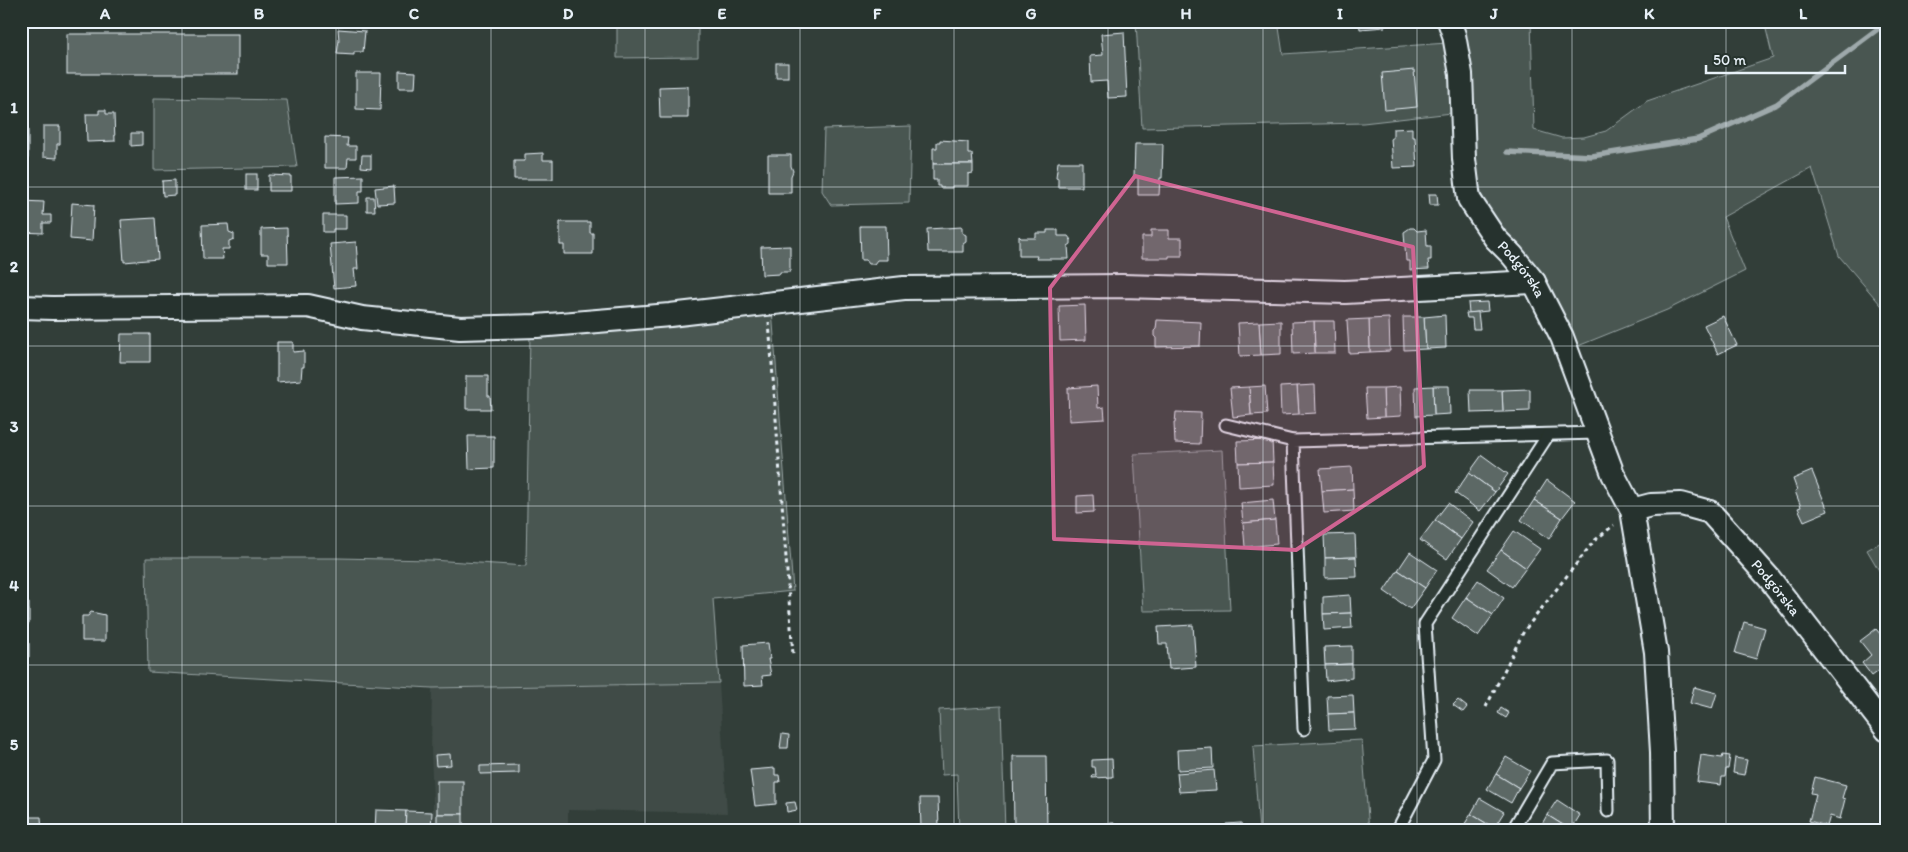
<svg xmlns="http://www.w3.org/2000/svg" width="1908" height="852" viewBox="0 0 1908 852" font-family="Itim,sans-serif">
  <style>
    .built { fill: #3f4b46 }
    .green { fill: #495651; stroke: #98a4a4 }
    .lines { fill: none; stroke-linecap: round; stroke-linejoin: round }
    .stream { stroke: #9ea9ab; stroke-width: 5.5 }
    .building { fill: #5c6865; stroke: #e8f1f8 }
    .service-casing { stroke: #e8f1f8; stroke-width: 15 }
    .minor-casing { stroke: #e8f1f8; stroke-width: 26 }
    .path { stroke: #e8f1f8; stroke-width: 3; stroke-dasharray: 4 4; stroke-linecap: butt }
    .service { stroke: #26332d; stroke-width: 11 }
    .minor { stroke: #26332d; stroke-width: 22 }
    .marked { fill: #cf6492; fill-opacity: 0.2; stroke: #cf6492; stroke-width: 4; stroke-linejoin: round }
    .grid { fill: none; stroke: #e8f1f8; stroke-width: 1; stroke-opacity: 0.55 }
    .labels { text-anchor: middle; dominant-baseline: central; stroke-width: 4; stroke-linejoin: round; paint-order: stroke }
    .street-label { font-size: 15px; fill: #e8f1f8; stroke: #26332d }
    .neatline { fill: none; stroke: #e8f1f8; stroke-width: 2 }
    .grid-label { font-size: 16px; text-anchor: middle; font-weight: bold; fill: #e8f1f8 }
  </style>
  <rect width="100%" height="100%" fill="#323e39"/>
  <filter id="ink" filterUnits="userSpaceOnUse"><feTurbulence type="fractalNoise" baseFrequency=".02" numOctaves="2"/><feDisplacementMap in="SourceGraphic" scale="10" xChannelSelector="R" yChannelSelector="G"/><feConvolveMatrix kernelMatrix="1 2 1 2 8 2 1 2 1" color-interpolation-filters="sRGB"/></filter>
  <g filter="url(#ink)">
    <!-- built -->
    <polygon class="built" points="719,683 727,813 568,810 568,831 432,831 433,802 431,751 432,688"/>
    <!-- green -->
    <g class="green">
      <polygon points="617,21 698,21 698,57 617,58"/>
      <polygon points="1136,21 1278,21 1283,54 1448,43 1452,113 1363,123 1142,128"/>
      <polygon points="1458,21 1531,21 1534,130 1562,138 1584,137 1606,131 1647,101 1773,58 1764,21 1887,21 1887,312 1839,256 1812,168 1723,217 1745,271 1667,310 1578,346 1546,281 1496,225 1475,181"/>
      <polygon points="154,98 287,100 297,167 154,170"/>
      <polygon points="911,126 909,203 831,205 822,191 824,129"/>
      <polygon points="772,310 793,591 713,599 719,683 432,688 148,672 146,558 338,558 431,560 526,566 530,333"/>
      <polygon points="1222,450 1230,610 1143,611 1134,454"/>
      <polygon points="1887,539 1887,584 1867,550"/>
      <polygon points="1001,706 1005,831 959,831 957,774 942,775 939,710"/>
      <polygon points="1362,740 1369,831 1259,831 1253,746"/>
    </g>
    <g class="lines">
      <!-- stream -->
      <polyline class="stream" points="1507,152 1592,156 1698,139 1777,104 1887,22"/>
    </g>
    <!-- building -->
    <g class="building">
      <polygon points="757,21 783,21 783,28 756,28"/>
      <polygon points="1359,21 1385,21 1385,27 1360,29"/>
      <polygon points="338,29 365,31 363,52 354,52 354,55 337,54 339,40"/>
      <polygon points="1124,32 1127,97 1108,98 1107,81 1091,82 1090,56 1103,55 1101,34"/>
      <rect x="67" y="34" width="171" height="40"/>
      <rect x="776" y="63" width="12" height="14"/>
      <polygon points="1414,70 1417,107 1385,110 1382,73"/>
      <polygon points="399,71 416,72 415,88 399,88"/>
      <polygon points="356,73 381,73 380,110 356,109"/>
      <polygon points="688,86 688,118 660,118 659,87"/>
      <polygon points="99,110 106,110 106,114 114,114 115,141 87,142 86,114 99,114"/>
      <polygon points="43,126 60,126 60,144 57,144 57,158 43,157"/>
      <polygon points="1412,128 1412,137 1415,137 1417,167 1393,168 1391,138 1393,138 1393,129"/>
      <rect x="21" y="130" width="7" height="28"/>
      <polygon points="131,133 142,133 142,145 131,146"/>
      <polygon points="325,137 348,138 347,146 356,146 356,158 348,158 347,168 325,168"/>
      <polygon points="940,140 968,142 968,154 972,154 973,164 933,164 933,148 937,148 937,142 940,142"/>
      <polygon points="1135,144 1163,144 1162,178 1160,178 1159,195 1138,195 1138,177 1134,177"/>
      <polygon points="543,153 543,160 553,160 553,179 514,179 514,161 525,161 525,154"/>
      <polygon points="362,155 371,155 371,168 361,167"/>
      <polygon points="768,155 791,155 791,166 793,171 791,176 791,193 768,193"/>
      <polygon points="1058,162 1082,162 1082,187 1058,187 1058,178 1056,177"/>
      <polygon points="933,164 973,164 973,173 968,174 968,186 952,186 952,188 940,188 940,186 937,186 937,180 933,180"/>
      <rect x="246" y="174" width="11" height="16"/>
      <polygon points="269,175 291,176 291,191 269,191"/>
      <polygon points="363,176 363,191 359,191 359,203 335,204 335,177"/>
      <polygon points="175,180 175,195 163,196 162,181"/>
      <polygon points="394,186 395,203 377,204 375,188"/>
      <polygon points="1429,194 1437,194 1438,205 1430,205"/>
      <polygon points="367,197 374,197 375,211 367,211"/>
      <polygon points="21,201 44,202 43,215 51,215 51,223 43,223 43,233 21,232"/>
      <polygon points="72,203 94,205 92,241 70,239"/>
      <polygon points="323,215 346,215 346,229 333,229 333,232 323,232"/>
      <polygon points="155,218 158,259 124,262 121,220"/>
      <polygon points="560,222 590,222 590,233 593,233 593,254 564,254 564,245 560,245"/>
      <polygon points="228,224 229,232 234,234 234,239 229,241 229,249 222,249 223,259 203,259 202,225"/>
      <polygon points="860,226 886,226 887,260 877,260 874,264 869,264 866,260 861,260"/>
      <polygon points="962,227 962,233 966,235 966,241 963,243 963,252 928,252 927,229"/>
      <polygon points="287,228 288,263 268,263 268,254 261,254 261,229"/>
      <polygon points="1410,228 1414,228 1417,231 1426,230 1427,246 1431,246 1431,260 1428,260 1429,269 1410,270 1410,261 1406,261 1404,232"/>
      <polygon points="1047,230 1058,230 1058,236 1068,236 1071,240 1071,244 1068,246 1069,259 1036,259 1037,256 1019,256 1019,236 1021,238 1036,238 1036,233 1047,233"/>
      <polygon points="1151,230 1169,230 1169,238 1182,238 1182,256 1169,256 1169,258 1142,258 1142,237 1151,237"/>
      <polygon points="356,242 358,269 354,269 356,286 334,288 330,244"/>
      <polygon points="790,246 790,272 780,272 780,274 762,275 761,247"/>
      <polygon points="1487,302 1488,311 1469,313 1468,303"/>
      <polygon points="1085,305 1086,340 1060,341 1059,306"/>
      <polygon points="1478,312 1480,329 1473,329 1472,318 1467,318 1466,313"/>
      <polygon points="1445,315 1446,348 1426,349 1424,317"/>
      <polygon points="1723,316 1737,345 1718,354 1704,325"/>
      <polygon points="1403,317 1424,317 1426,349 1404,350"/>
      <polygon points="1389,318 1390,351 1370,352 1369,319"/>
      <polygon points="1369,319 1370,352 1349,353 1347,320"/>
      <polygon points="1157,320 1201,322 1200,346 1156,347 1156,338 1154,336 1154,331 1156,329"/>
      <polygon points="1281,321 1281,354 1261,355 1259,322"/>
      <polygon points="1314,321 1334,321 1335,353 1315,353"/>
      <polygon points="1314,321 1315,353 1293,354 1292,322"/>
      <polygon points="1259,322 1261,355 1240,356 1238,323"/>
      <polygon points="121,334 150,334 150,362 120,362"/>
      <polygon points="277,342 293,342 293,352 304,351 304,367 302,367 301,380 277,382"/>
      <polygon points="466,376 488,376 488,396 490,396 491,409 466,409"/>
      <polygon points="1315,385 1316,413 1299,414 1297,386"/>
      <polygon points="1097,386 1098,408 1104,407 1105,419 1069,421 1068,388"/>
      <polygon points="1265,386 1267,414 1251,415 1249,387"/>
      <polygon points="1297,386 1299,414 1281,415 1280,387"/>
      <polygon points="1433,386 1449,386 1450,414 1434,415"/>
      <polygon points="1433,386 1434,415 1416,416 1415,387"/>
      <polygon points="1249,387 1251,415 1233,417 1230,388"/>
      <polygon points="1400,387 1401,416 1384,417 1383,388"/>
      <polygon points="1365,388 1383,388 1384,417 1367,418"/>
      <polygon points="1530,389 1530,411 1503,412 1502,390"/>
      <polygon points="1470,390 1502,390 1503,412 1471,413"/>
      <polygon points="1176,412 1201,413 1200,444 1175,443 1174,423 1175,423"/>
      <polygon points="468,436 494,436 494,468 469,469"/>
      <polygon points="1272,440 1273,462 1238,463 1237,441"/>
      <polygon points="1482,455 1508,474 1495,492 1469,473"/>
      <polygon points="1273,462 1274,485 1239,487 1238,463"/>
      <polygon points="1352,467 1353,489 1322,491 1320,469"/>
      <polygon points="1812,471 1828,511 1804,521 1798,508 1801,507 1795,491 1797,490 1793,479"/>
      <polygon points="1469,473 1495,492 1480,511 1455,493"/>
      <polygon points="1547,480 1575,501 1562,518 1534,500"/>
      <polygon points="1353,489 1354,511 1324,513 1322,491"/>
      <polygon points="1093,495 1094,512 1077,513 1077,496"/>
      <polygon points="1273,500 1275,520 1243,523 1241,503"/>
      <polygon points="1534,500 1562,518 1549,539 1521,520"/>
      <polygon points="1448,503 1473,522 1461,539 1435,520"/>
      <polygon points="1275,520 1277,544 1245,547 1243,523"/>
      <polygon points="1435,520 1461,539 1447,559 1420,540"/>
      <polygon points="1514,531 1540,549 1526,568 1501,550"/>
      <polygon points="1355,534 1356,557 1325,558 1324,535"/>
      <polygon points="1501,550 1526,568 1512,587 1487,569"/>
      <polygon points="1410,552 1437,570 1425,588 1398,570"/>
      <polygon points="1356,557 1357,577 1325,578 1325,558"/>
      <polygon points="1398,570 1425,588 1410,609 1384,591"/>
      <polygon points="1478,580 1504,598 1493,615 1466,597"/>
      <polygon points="1350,595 1351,613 1323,614 1323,597"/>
      <polygon points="1466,597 1493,615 1478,636 1452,618"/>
      <polygon points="29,603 29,624 24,624 24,643 29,643 29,657 21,657 21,604"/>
      <polygon points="91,612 105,615 105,641 82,641 82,616 88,616"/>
      <polygon points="1351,613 1352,628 1324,630 1323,614"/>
      <polygon points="1744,622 1765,628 1756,659 1735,653"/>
      <polygon points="1193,625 1196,667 1169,669 1167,644 1159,644 1158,627"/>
      <polygon points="1876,629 1887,642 1887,665 1872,676 1862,663 1871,655 1860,641"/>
      <polygon points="768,643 770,659 768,659 771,675 762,676 763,685 744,686 743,645"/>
      <polygon points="1352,646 1352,664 1325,665 1324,647"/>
      <polygon points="1352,664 1352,678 1326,681 1325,665"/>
      <polygon points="1694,687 1717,693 1712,709 1690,703"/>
      <polygon points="1353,695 1354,713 1328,714 1327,696"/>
      <polygon points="1458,700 1467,707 1463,712 1453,705"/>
      <polygon points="1501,708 1509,713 1506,718 1498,713"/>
      <polygon points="1354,713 1355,729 1329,730 1328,714"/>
      <polygon points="782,734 789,735 788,748 780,748"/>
      <polygon points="1212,748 1213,768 1178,770 1177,750"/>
      <polygon points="450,754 451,765 436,766 435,755"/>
      <polygon points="1701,755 1722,758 1723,755 1730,756 1728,769 1726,769 1725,777 1722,777 1721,785 1697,782"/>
      <polygon points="1013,756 1046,756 1047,831 1034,831 1034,826 1014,827"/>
      <polygon points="1506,757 1530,771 1519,788 1496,774"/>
      <polygon points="1735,758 1747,760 1744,775 1733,773"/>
      <polygon points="1112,759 1113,777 1092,778 1093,775 1096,775 1095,767 1092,767 1092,760"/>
      <polygon points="519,765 519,773 480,774 480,766"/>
      <polygon points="775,768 775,775 779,775 780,782 776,782 776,804 755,806 750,770"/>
      <polygon points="1214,770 1216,790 1179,792 1177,773"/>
      <polygon points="1496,774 1519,788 1511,803 1487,789"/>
      <polygon points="1815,777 1846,785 1842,798 1845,799 1840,819 1830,816 1827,826 1809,821 1816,794 1811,793"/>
      <rect x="437" y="781" width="26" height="33"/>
      <polygon points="920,798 938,798 939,828 921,828"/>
      <polygon points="1480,798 1504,812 1494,828 1471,814"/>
      <polygon points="1557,800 1580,815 1571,830 1547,815"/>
      <polygon points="795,802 797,810 787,812 786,803"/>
      <polygon points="376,810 406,811 405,831 375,831"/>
      <polygon points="406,811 432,812 431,829 405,828"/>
      <rect x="437" y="814" width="26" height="17"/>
      <polygon points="1471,814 1494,828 1493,831 1461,830"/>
      <polygon points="1547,815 1571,830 1571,831 1538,831"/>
      <polygon points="29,817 41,817 42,831 21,831 21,826 29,826"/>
      <polygon points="1114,823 1114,831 1092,831 1092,824"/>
      <polygon points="1241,823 1242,831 1227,831 1226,824"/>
      <polygon points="1034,826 1034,831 1014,831 1014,827"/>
    </g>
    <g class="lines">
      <defs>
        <g id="service">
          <polyline points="1226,425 1293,441"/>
          <polyline points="1304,729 1293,441 1598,433"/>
          <polyline points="1397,831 1434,760 1425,624 1548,435"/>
          <polyline points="1512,831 1552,763 1607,760 1608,811"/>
        </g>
        <g id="minor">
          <path id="s1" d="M1449,21L1454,35L1461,74L1464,159L1469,199L1495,238L1512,255L1534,282L1562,337L1613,474L1632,510L1656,652L1662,752L1663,831"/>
          <polyline points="21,307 52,308 308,306 362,318 460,328 537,326 670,315 904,288 1122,286 1345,292 1534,282"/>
          <path id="s2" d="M1632,510L1651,505L1681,504L1710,512L1769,578L1887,730"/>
        </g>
      </defs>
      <!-- service casing -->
      <use href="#service" class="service-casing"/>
      <!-- minor casing -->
      <use href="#minor" class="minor-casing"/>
      <!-- path -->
      <g class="path">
        <polyline points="769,322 793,655"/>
        <polyline points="1486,707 1524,631 1594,541 1614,525"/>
      </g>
      <!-- service -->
      <use href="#service" class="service"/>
      <!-- minor -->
      <use href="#minor" class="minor"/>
    </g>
  </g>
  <!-- marked area -->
  <path class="marked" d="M1135,176L1413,247L1424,466L1296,550L1054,539L1050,288Z"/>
  <!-- grid -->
  <path class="grid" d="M182,21V831M336,21V831M491,21V831M645,21V831M800,21V831M954,21V831M1108,21V831M1263,21V831M1417,21V831M1572,21V831M1726,21V831M21,187H1887M21,346H1887M21,506H1887M21,665H1887"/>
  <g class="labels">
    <!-- street labels -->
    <g class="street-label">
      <text stroke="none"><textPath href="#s1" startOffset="268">Podgórska</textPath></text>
      <text stroke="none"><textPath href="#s2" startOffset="180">Podgórska</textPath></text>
    </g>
  </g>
  <!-- margin -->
  <rect width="1908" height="852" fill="none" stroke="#26332d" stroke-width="55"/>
  <!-- scale -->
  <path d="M1706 65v8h139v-8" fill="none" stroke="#e8f1f8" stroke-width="2.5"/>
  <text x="1713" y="65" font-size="15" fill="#e8f1f8" stroke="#26332d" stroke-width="4" paint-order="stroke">50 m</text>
  <rect x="28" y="28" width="1852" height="796" class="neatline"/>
  <g class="grid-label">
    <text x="105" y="19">A</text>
    <text x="259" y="19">B</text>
    <text x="414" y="19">C</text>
    <text x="568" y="19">D</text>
    <text x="722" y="19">E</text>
    <text x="877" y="19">F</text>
    <text x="1031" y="19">G</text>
    <text x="1186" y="19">H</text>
    <text x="1340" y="19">I</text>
    <text x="1494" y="19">J</text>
    <text x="1649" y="19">K</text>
    <text x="1803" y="19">L</text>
    <text x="14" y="113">1</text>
    <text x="14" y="272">2</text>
    <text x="14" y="432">3</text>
    <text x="14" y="591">4</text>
    <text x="14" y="750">5</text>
  </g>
</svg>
